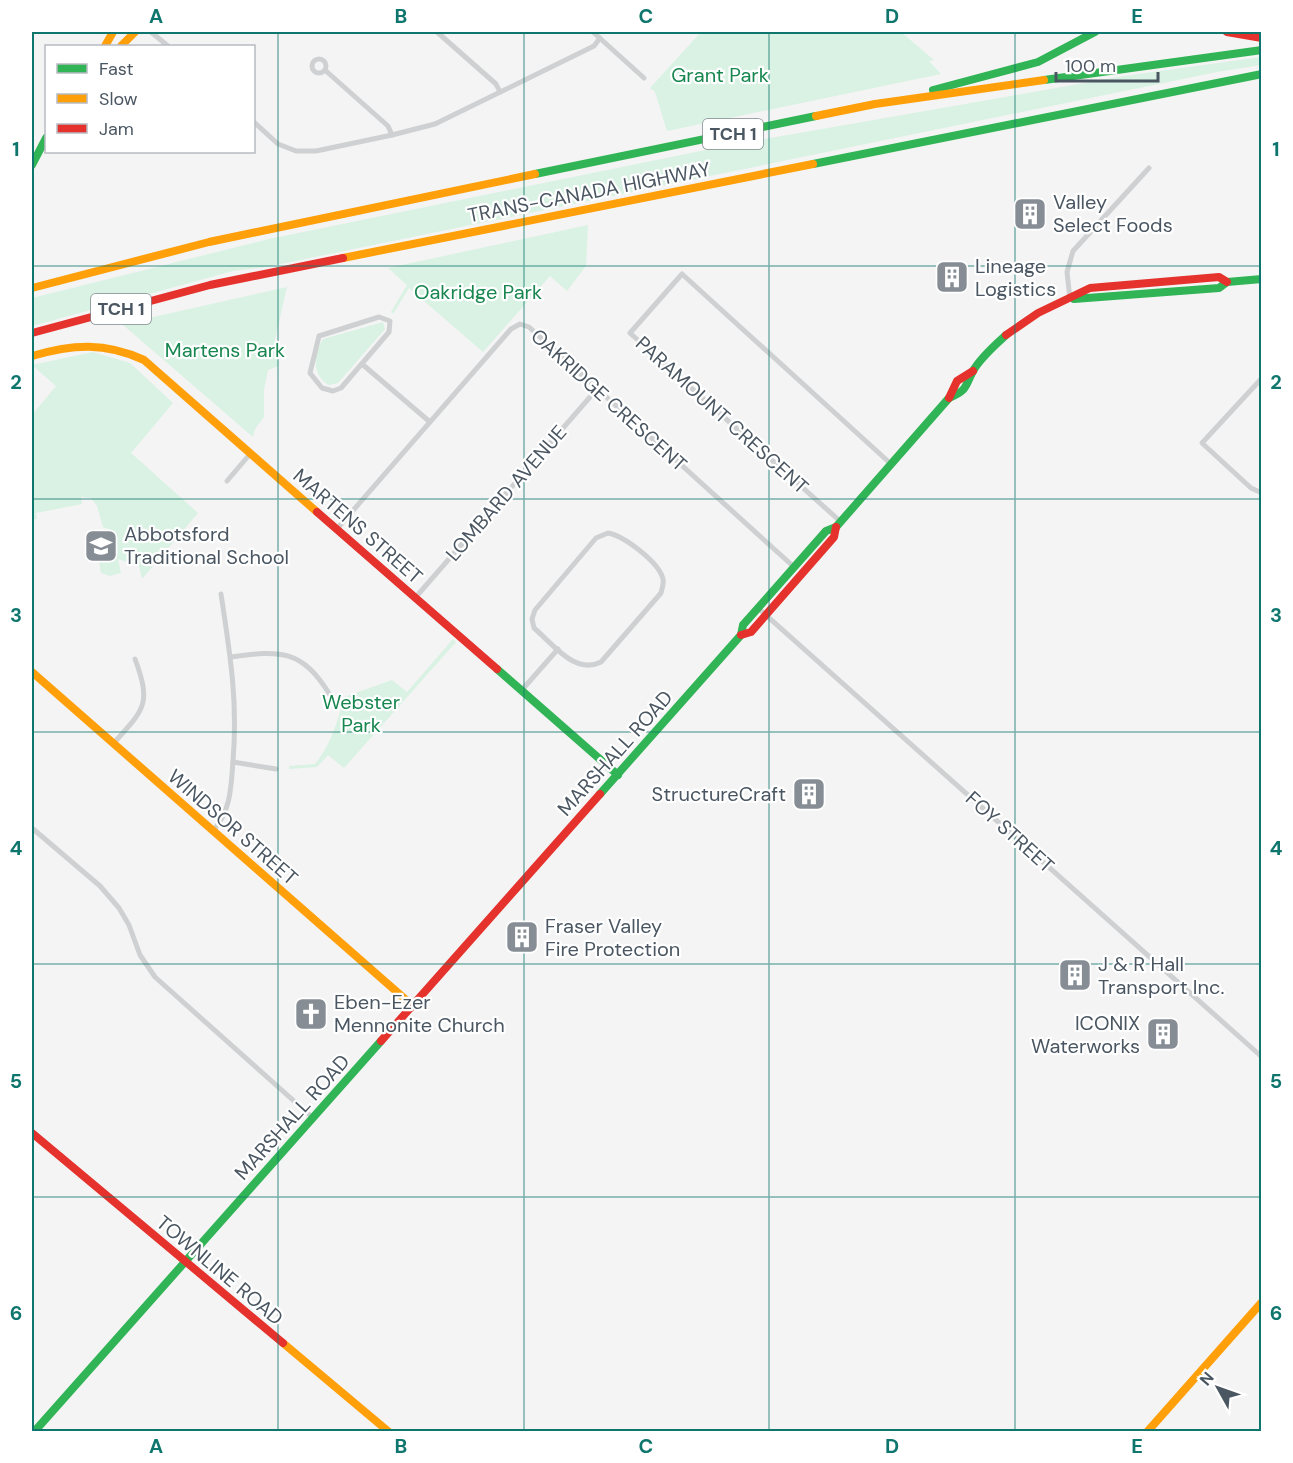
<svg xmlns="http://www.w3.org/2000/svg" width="1293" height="1463" viewBox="0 0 1293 1463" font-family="'DM Sans',sans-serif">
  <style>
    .green { fill: #d9f2e3 }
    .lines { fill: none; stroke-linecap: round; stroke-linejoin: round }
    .street { stroke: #ced0d2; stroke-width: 5 }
    .fast { stroke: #30b455; stroke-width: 8 }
    .slow { stroke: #ff9f0a; stroke-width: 8 }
    .jam { stroke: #e5322d; stroke-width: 8 }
    .grid { fill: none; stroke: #0f766e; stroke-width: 1.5; stroke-opacity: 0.55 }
    .labels { text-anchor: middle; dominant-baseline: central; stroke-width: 4.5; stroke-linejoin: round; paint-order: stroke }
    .shield { fill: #fff; stroke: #808990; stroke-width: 1.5 }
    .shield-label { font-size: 18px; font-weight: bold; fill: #4a5661 }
    .park-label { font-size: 20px; fill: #17864f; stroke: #fff }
    .street-label { font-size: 20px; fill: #4a5661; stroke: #fff }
    .poi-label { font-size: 20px; fill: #4a5661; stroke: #fff; text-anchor: start }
    .neatline { fill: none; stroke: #0f766e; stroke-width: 2 }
    .grid-label { font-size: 20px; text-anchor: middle; font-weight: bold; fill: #0f766e }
  </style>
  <rect width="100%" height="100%" fill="#f4f4f4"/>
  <!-- green -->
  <g class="green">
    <polygon points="701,32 901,32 934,60 929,61 941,74 667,131 655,92 650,88"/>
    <polygon points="1261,57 1261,65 1217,72 266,267 233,271 32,326 32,298 269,239 720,147 1124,76"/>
    <polygon points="588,225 586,266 567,291 550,276 483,352 409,288 393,314 391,312 407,285 388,268"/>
    <polygon points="287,287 275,340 279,366 268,370 264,390 264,417 255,429 253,437 122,324"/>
    <path d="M383,322L385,329L338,383L329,385C312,376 313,354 323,339Z"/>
    <polygon points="93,352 130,363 173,403 131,453 198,513 142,579 139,566 118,559 121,573 110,576 101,573 94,532 104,529 110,531 114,544 111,530 103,527 97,506 91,498 81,497 82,504 36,513 37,519 32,520 32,415 56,386 32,365"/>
    <path d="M453,639L456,642L344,768L328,755L317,767L289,769V766L315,764C330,747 339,718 344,697L392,680L407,692Z"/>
  </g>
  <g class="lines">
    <!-- street -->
    <g class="street">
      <polyline points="151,32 168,46"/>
      <polyline points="437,32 496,84 500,92"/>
      <polyline points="593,32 644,78"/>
      <circle cx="319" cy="66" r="7"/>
      <polyline points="326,71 388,126 392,135"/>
      <polyline points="254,122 278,144 296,151 316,151 392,135 435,124 594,46 600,38"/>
      <polyline points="1070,299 1067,272 1073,251 1149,168"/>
      <polygon points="379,317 390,321 389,332 341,388 333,391 322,388 310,373 319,336"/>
      <polyline points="362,364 430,422"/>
      <polyline points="1262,378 1202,443 1251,488 1262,493"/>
      <polyline points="227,481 250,454"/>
      <polyline points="841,522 630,333 682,274 891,464"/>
      <polyline points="336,530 511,329 520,324 529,327 794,567"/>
      <path d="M608,533C624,536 659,562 663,579C664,583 662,589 661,593L601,662C575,675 554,645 534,628L532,619L535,610L596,538Z"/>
      <polyline points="415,598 597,389"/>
      <polyline points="758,608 1262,1057"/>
      <path d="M231,657C280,650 302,649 330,695"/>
      <polyline points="521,691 558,649"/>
      <path d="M113,744C144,709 152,705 135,659"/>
      <polyline points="233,762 276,769"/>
      <polyline points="32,828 100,886 119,908 129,925 140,955 155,977 313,1118"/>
      <path d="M213,831C231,810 231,788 233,761C238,700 230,654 221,594"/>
    </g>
    <!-- fast -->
    <g class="fast">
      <polyline points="1044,80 1262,50"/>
      <polyline points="933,90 1038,62 1095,32"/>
      <polyline points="813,164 1262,74"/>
      <polyline points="32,165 46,138"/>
      <polyline points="535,174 816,116"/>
      <polyline points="1074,299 1219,288 1227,282 1262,279"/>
      <polyline points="497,669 618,775"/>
      <path d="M600,794L741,635L743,625L826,531L836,527L949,398C968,390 965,386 973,371C980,358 995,345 1006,335"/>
      <polyline points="34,1432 381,1041"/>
    </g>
    <!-- slow -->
    <g class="slow">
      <polyline points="105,46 113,32"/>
      <polyline points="121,46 135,32"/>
      <polyline points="816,116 875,104 1044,80"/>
      <polyline points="343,258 813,164"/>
      <polyline points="32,288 209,242 535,174"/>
      <path d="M32,356C73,344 105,342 144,360L317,512"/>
      <polyline points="32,672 413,1006"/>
      <polyline points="283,1343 389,1432"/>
      <polyline points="1147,1432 1262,1302"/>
    </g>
    <!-- jam -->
    <g class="jam">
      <polyline points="1227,32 1262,38"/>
      <polyline points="32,333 210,285 343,258"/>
      <polyline points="1006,335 1038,313 1090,288 1219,277 1227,282"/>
      <polyline points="949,398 957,381 973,371"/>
      <polyline points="317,512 497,669"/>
      <polyline points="741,635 751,632 834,537 836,527"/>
      <polyline points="381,1041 600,794"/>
      <polyline points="32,1133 283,1343"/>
    </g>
  </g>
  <!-- grid -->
  <path class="grid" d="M278,32V1432M524,32V1432M769,32V1432M1015,32V1432M32,266H1262M32,499H1262M32,732H1262M32,964H1262M32,1197H1262"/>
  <!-- icons -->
  <defs>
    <symbol id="building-square" viewBox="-11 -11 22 22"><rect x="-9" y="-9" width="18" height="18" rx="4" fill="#868d94" stroke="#fff"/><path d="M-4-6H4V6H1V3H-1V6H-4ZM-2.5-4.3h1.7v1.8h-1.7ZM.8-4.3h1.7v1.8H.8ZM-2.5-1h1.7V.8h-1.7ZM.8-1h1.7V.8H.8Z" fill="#fff"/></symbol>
    <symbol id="school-square" viewBox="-11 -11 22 22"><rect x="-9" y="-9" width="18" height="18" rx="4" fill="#868d94" stroke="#fff"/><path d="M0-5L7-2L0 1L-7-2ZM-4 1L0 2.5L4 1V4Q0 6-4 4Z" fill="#fff"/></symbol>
    <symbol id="church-square" viewBox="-11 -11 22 22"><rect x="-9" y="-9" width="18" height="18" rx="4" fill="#868d94" stroke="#fff"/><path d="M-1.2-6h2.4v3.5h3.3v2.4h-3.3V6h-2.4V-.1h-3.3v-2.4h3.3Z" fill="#fff"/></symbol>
  </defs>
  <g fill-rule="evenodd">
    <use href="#building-square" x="1011" y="195" width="38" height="38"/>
    <use href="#building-square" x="933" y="258" width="38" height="38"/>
    <use href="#school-square" x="82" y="527" width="38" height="38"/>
    <use href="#building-square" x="790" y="775" width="38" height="38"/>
    <use href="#building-square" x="503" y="918" width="38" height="38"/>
    <use href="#building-square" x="1056" y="956" width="38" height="38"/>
    <use href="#church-square" x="292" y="995" width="38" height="38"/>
    <use href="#building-square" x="1144" y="1015" width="38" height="38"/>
  </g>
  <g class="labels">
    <!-- shield labels -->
    <g class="shield">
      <rect x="703" y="119" width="60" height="30" rx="4.5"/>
      <rect x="91" y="294" width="60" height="30" rx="4.5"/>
    </g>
    <g class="shield-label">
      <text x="733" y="134">TCH 1</text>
      <text x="121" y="309">TCH 1</text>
    </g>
    <!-- park labels -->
    <g class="park-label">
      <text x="720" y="75">Grant Park</text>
      <text x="478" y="292">Oakridge Park</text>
      <text x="225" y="350">Martens Park</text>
      <text x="361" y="702">Webster<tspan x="361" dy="23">Park</tspan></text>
    </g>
    <!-- street labels -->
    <g class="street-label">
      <text transform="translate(589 192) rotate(-11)">TRANS-CANADA HIGHWAY</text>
      <text transform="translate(609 400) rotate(42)">OAKRIDGE CRESCENT</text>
      <text transform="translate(722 415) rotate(42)">PARAMOUNT CRESCENT</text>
      <text transform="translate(506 493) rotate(-49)">LOMBARD AVENUE</text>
      <text transform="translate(358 526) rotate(41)">MARTENS STREET</text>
      <text transform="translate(615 753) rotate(-48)">MARSHALL ROAD</text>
      <text transform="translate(233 827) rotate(41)">WINDSOR STREET</text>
      <text transform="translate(1010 832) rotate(42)">FOY STREET</text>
      <text transform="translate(292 1117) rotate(-48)">MARSHALL ROAD</text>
      <text transform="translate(220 1270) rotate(40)">TOWNLINE ROAD</text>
    </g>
    <!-- poi labels -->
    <g class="poi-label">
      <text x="1053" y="202">Valley<tspan x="1053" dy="23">Select Foods</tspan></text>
      <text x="975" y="266">Lineage<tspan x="975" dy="23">Logistics</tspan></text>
      <text x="124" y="534">Abbotsford<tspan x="124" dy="23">Traditional School</tspan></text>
      <text x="786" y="794" text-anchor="end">StructureCraft</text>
      <text x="545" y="926">Fraser Valley<tspan x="545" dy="23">Fire Protection</tspan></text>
      <text x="1098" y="964">J &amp; R Hall<tspan x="1098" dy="23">Transport Inc.</tspan></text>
      <text x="334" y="1002">Eben-Ezer<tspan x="334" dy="23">Mennonite Church</tspan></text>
      <text x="1140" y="1023" text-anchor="end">ICONIX<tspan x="1140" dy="23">Waterworks</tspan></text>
    </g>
  </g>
  <!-- border -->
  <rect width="1293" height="1463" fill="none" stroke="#ffffff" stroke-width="66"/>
  <!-- legend -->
  <rect x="45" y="45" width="210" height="108" fill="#ffffff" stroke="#b7bbc0" stroke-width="1.5"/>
  <rect x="57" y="64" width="30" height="9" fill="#30b455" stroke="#b7bbc0" stroke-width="1.5"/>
  <text x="99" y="75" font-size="18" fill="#4a5661">Fast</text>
  <rect x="57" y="94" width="30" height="9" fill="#ff9f0a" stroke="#b7bbc0" stroke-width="1.5"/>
  <text x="99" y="105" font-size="18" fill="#4a5661">Slow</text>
  <rect x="57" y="124" width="30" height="9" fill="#e5322d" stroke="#b7bbc0" stroke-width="1.5"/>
  <text x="99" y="135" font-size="18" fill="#4a5661">Jam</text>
  <!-- north arrow -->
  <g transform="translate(1218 1388) rotate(310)" stroke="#ffffff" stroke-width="4.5" paint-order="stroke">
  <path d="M0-4.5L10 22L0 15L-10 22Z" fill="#4a5661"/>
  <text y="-9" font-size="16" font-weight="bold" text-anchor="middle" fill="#4a5661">N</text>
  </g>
  <!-- scale -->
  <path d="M1056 72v9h102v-9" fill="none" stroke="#4a5661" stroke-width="3"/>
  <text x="1065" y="72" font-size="18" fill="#4a5661" stroke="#ffffff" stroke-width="4.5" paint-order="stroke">100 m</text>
  <rect x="33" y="33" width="1227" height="1397" class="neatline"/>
  <g class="grid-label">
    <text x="156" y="23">A</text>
    <text x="401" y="23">B</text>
    <text x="646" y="23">C</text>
    <text x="892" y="23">D</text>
    <text x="1137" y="23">E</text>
    <text x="16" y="156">1</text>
    <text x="1276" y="156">1</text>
    <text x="16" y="389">2</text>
    <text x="1276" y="389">2</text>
    <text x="16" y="622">3</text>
    <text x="1276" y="622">3</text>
    <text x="16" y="855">4</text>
    <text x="1276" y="855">4</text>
    <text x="16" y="1088">5</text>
    <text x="1276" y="1088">5</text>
    <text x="16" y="1320">6</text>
    <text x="1276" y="1320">6</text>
    <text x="156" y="1453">A</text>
    <text x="401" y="1453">B</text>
    <text x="646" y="1453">C</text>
    <text x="892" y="1453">D</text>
    <text x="1137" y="1453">E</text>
  </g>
</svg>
